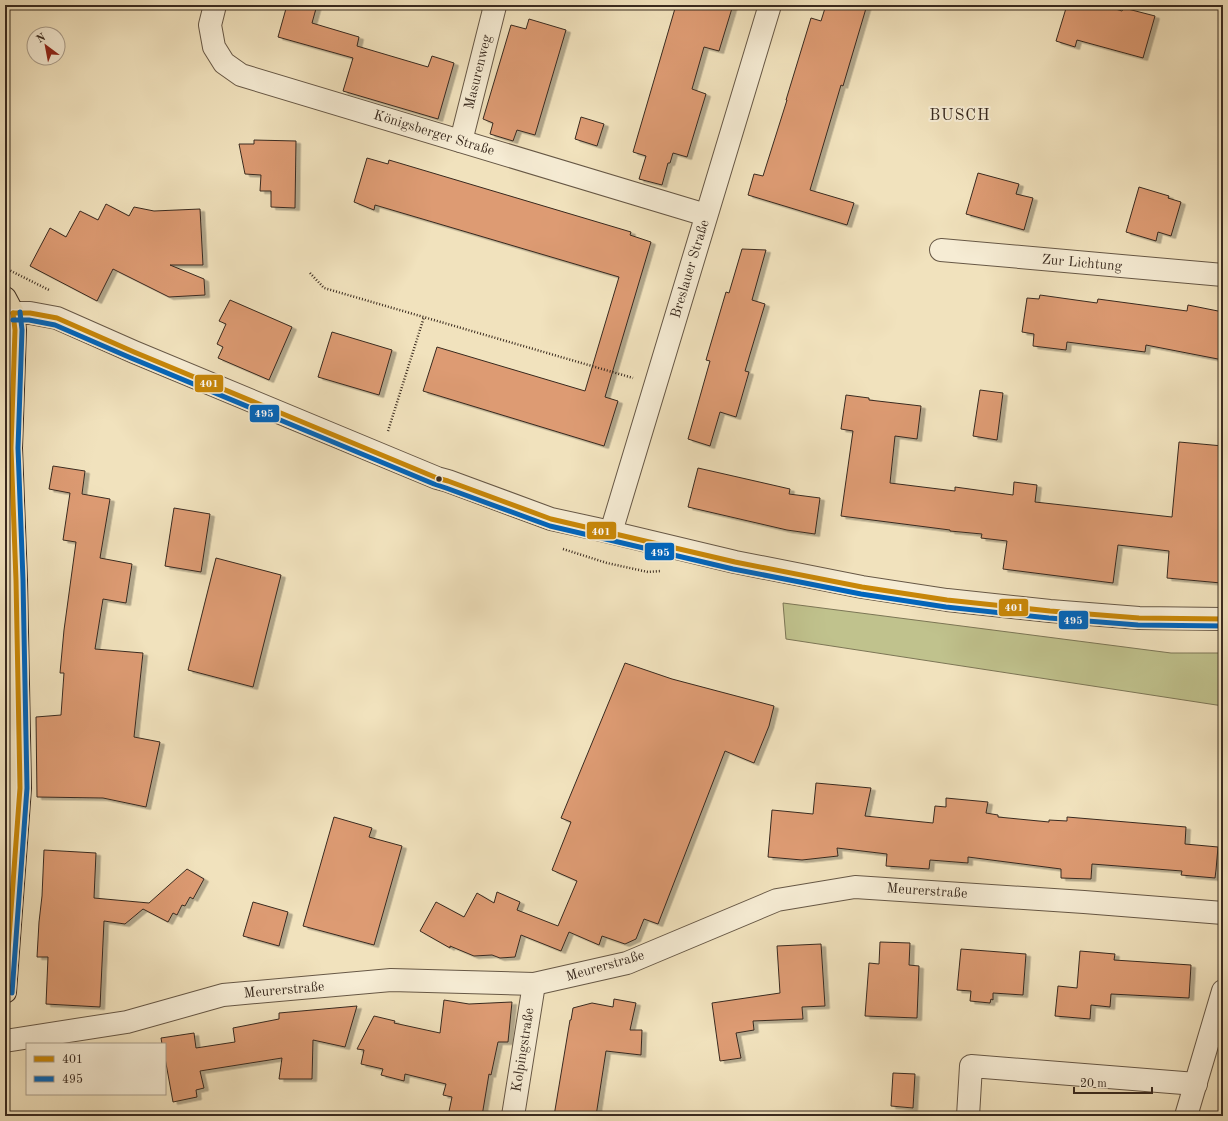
<svg xmlns="http://www.w3.org/2000/svg" width="1228" height="1121" viewBox="0 0 1228 1121" font-family="'Old Standard TT',serif">
  <style>
    .green { fill: #c0c28d; stroke: #7c7656 }
    .building { fill: #dd9b73; stroke: #392a1f; filter: url(#shadow) }
    .lines { fill: none; stroke-linecap: round; stroke-linejoin: round }
    .minor-casing { stroke: #675846; stroke-width: 24 }
    .major-casing { stroke: #392a1f; stroke-width: 24 }
    .path { stroke: #392a1f; stroke-width: 2.5; stroke-dasharray: 1 2; stroke-linecap: butt }
    .minor { stroke: #f6ecd4; stroke-width: 22 }
    .major { stroke: #f1e2bd; stroke-width: 22 }
    .bus-1-casing { stroke: #f6ecd4; stroke-width: 8 }
    .bus-2-casing { stroke: #f6ecd4; stroke-width: 8 }
    .bus-1 { stroke: #c88708; stroke-width: 5 }
    .bus-2 { stroke: #0065bd; stroke-width: 5 }
    .bus-dot { fill: #392a1f; stroke: #f6ecd4; stroke-width: 1.5 }
    .labels { text-anchor: middle; dominant-baseline: central; stroke-width: 4; stroke-linejoin: round; paint-order: stroke }
    .street-label { font-size: 14px; fill: #392a1f; stroke: #f6ecd4 }
    .quarter-label { font-size: 16px; letter-spacing: 1px; fill: #392a1f; stroke: #f6ecd4 }
    .line-badge { stroke: #f6ecd4; stroke-width: 1.5 }
    .badge-label { font-size: 11px; text-anchor: middle; font-weight: bold; fill: #fff }
  </style>
  <defs>
    <filter id="shadow"><feDropShadow dx="4.5" dy="2.5" stdDeviation="0" flood-color="#0004"/></filter>
  </defs>
  <rect width="100%" height="100%" fill="#f1e2bd"/>
  <filter id="stains"><feTurbulence type="fractalNoise" baseFrequency=".005" numOctaves="4"/><feColorMatrix values="0 0 0 0 .2 0 0 0 0 .09 0 0 0 0 .02 0 0 0 .5 -.17"/></filter>
  <radialGradient id="worn" r=".72"><stop offset=".6" stop-color="#630" stop-opacity="0"/><stop offset="1" stop-color="#630" stop-opacity=".3"/></radialGradient>
  <!-- green -->
  <polygon class="green" points="783,603 1171,653 1223,653 1223,706 786,639"/>
  <!-- building -->
  <g class="building">
    <polygon points="287,5 317,5 312,23 359,37 357,46 428,67 432,56 454,63 438,119 343,91 353,58 278,37"/>
    <polygon points="676,5 733,5 719,51 704,47 692,89 706,94 687,157 673,153 670,163 668,163 662,185 639,179 646,156 633,152"/>
    <polygon points="826,5 867,5 843,86 841,85 810,190 854,203 847,225 748,195 754,174 763,176 787,100 786,100 811,18 821,21"/>
    <polygon points="1067,5 1102,5 1122,11 1124,8 1155,16 1143,58 1077,40 1075,47 1056,41"/>
    <polygon points="529,19 566,30 535,135 517,130 513,141 490,134 493,123 483,119 511,25 526,29"/>
    <polygon points="581,117 604,124 597,146 575,139"/>
    <polygon points="254,140 296,141 295,208 271,207 271,191 260,191 261,175 245,174 239,144 254,144"/>
    <polygon points="367,158 388,164 389,160 631,232 630,235 651,242 605,397 618,401 604,446 423,391 437,347 585,391 619,277 375,205 374,210 354,202"/>
    <polygon points="978,173 1019,184 1016,194 1033,198 1024,230 966,214"/>
    <polygon points="1139,187 1169,196 1168,198 1181,202 1171,236 1158,232 1156,241 1126,232"/>
    <polygon points="106,204 129,216 134,207 154,211 200,209 203,265 170,265 204,279 205,295 169,297 113,269 97,301 30,266 50,228 66,237 80,211 98,220"/>
    <polygon points="742,249 766,250 752,300 765,304 745,371 749,372 736,417 720,412 710,446 688,439 710,361 706,360 726,292 729,293"/>
    <polygon points="1040,295 1097,303 1098,299 1187,311 1188,305 1223,312 1223,360 1146,345 1145,352 1067,342 1066,350 1033,346 1034,334 1022,332 1027,298 1039,299"/>
    <polygon points="230,300 292,327 269,380 218,358 223,347 217,344 226,324 219,321"/>
    <polygon points="332,332 392,350 379,395 318,377"/>
    <polygon points="980,390 1003,393 997,440 973,436"/>
    <polygon points="846,395 869,398 869,400 921,406 917,439 895,436 890,483 955,491 955,487 1013,495 1014,482 1037,485 1035,502 1172,517 1179,442 1223,446 1223,562 1221,583 1167,578 1169,551 1118,545 1113,583 1003,569 1007,541 981,538 982,534 950,531 950,530 841,516 853,431 841,429"/>
    <polygon points="53,466 85,471 82,494 110,499 100,558 132,564 126,603 103,599 95,649 143,653 134,737 160,742 146,807 103,798 37,797 36,717 61,715 64,673 60,673 64,630 76,542 63,540 70,493 49,489"/>
    <polygon points="698,468 790,489 789,494 820,498 815,534 787,530 688,507"/>
    <polygon points="174,508 210,514 201,572 165,566"/>
    <polygon points="216,558 281,575 253,687 188,670"/>
    <polygon points="625,663 672,679 774,706 769,726 754,763 725,751 658,924 644,919 636,939 625,944 602,936 599,945 569,932 561,951 521,935 515,957 500,958 492,955 474,956 450,946 450,948 420,931 436,902 464,917 477,893 494,903 497,892 520,902 517,910 558,926 577,881 552,870 571,822 561,818"/>
    <polygon points="816,783 871,788 865,816 933,823 935,806 946,807 946,798 988,802 986,813 998,815 998,817 1049,822 1049,820 1067,821 1067,817 1186,827 1185,844 1218,847 1216,870 1215,878 1181,875 1182,871 1092,864 1091,879 1061,878 1061,869 968,857 968,863 930,860 929,869 886,866 887,854 837,848 838,856 802,860 768,857 772,810 813,814"/>
    <polygon points="334,817 372,828 369,837 402,846 374,945 303,926"/>
    <polygon points="44,850 96,853 94,898 149,903 187,869 204,879 193,899 190,897 185,906 182,905 177,915 173,913 168,922 143,909 125,924 104,921 100,1007 46,1004 48,957 37,957 39,922 42,896"/>
    <polygon points="253,902 288,912 279,946 243,936"/>
    <polygon points="880,942 910,943 909,965 919,966 917,1018 865,1016 869,963 879,964"/>
    <polygon points="821,944 825,1006 802,1007 803,1019 753,1021 754,1030 736,1033 741,1058 720,1061 712,1003 780,993 777,946"/>
    <polygon points="961,949 1026,954 1023,995 993,993 993,1000 991,999 990,1003 970,1001 971,991 957,990"/>
    <polygon points="1080,951 1115,954 1114,960 1191,965 1189,998 1111,994 1110,1007 1091,1005 1090,1019 1055,1016 1058,986 1077,988"/>
    <polygon points="614,999 636,1003 630,1030 642,1030 641,1055 606,1051 596,1116 554,1116 570,1020 571,1020 573,1008 592,1003 613,1007"/>
    <polygon points="444,1000 469,1004 512,1002 508,1042 498,1042 491,1075 489,1074 482,1116 448,1116 452,1097 443,1095 446,1084 405,1074 404,1081 381,1075 383,1069 361,1064 364,1050 357,1049 374,1016 395,1021 394,1023 440,1033"/>
    <polygon points="357,1006 345,1047 313,1040 312,1079 279,1079 282,1058 200,1071 204,1088 196,1090 197,1097 173,1102 165,1058 165,1044 162,1044 161,1038 194,1033 196,1048 235,1042 233,1028 279,1019 279,1013"/>
    <polygon points="893,1073 915,1074 913,1108 891,1106"/>
  </g>
  <g class="lines">
    <defs>
      <g id="minor">
        <polyline points="215,5 210,25 214,47 224,63 241,75 706,215"/>
        <polyline points="461,141 495,6 492,5"/>
        <polyline points="941,250 1223,275"/>
        <polyline points="13,313 30,313 57,318 134,352 437,478 448,481 551,519 597,529 735,562 862,587 947,600 1050,611 1139,618 1223,619"/>
        <polyline points="611,532 770,5"/>
        <polyline points="5,1041 127,1022 223,995 391,980 534,984 627,963 777,900 855,887 1084,902 1223,913"/>
        <polyline points="513,1116 534,984"/>
        <polyline points="968,1116 971,1066 1196,1084"/>
        <polyline points="1186,1116 1223,991"/>
      </g>
      <polyline id="major" points="5,298 13,313 15,330 11,448 16,580 20,788 5,992"/>
    </defs>
    <!-- minor casing -->
    <use href="#minor" class="minor-casing"/>
    <!-- major casing -->
    <use href="#major" class="major-casing"/>
    <!-- path -->
    <g class="path">
      <polyline points="5,268 49,290"/>
      <polyline points="310,273 324,288 633,378"/>
      <polyline points="388,431 424,317"/>
      <polyline points="563,549 607,563 648,572 661,571"/>
    </g>
    <!-- minor -->
    <use href="#minor" class="minor"/>
    <!-- major -->
    <use href="#major" class="major"/>
    <defs>
      <g id="bus-1">
        <polyline points="13,313 30,313 57,318 134,352 437,478 448,481 551,519 735,562 862,587 947,600 1050,611 1139,618 1223,619"/>
        <polyline points="5,992 20,788 16,580 11,448 15,330 13,313"/>
      </g>
      <g id="bus-2">
        <polyline points="13,320 29,320 55,325 131,358 434,484 446,488 550,526 733,569 861,594 946,607 1049,618 1138,625 1223,626"/>
        <polyline points="12,993 27,788 23,580 18,448 22,330 20,312"/>
      </g>
    </defs>
    <!-- bus-1 casing -->
    <use href="#bus-1" class="bus-1-casing"/>
    <!-- bus-2 casing -->
    <use href="#bus-2" class="bus-2-casing"/>
    <!-- bus-1 -->
    <use href="#bus-1" class="bus-1"/>
    <!-- bus-2 -->
    <use href="#bus-2" class="bus-2"/>
  </g>
  <!-- markers -->
  <circle class="bus-dot" cx="439" cy="479" r="3.5"/>
  <g class="labels">
    <!-- street labels -->
    <g class="street-label">
      <text transform="translate(478 72) rotate(-76)">Masurenweg</text>
      <text transform="translate(434 133) rotate(17)">Königsberger Straße</text>
      <text transform="translate(1082 263) rotate(5)">Zur Lichtung</text>
      <text transform="translate(690 269) rotate(-73)">Breslauer Straße</text>
      <text transform="translate(927 891) rotate(4)">Meurerstraße</text>
      <text transform="translate(605 966) rotate(-16)">Meurerstraße</text>
      <text transform="translate(284 990) rotate(-5)">Meurerstraße</text>
      <text transform="translate(523 1050) rotate(-81)">Kolpingstraße</text>
    </g>
    <!-- quarter labels -->
    <g class="quarter-label">
      <text x="960" y="116">BUSCH</text>
    </g>
  </g>
  <g class="line-badge">
    <rect x="194" y="374" width="30" height="19" rx="4" fill="#c88708"/>
    <rect x="249" y="404" width="31" height="19" rx="4" fill="#0065bd"/>
    <rect x="586" y="521" width="31" height="19" rx="4" fill="#c88708"/>
    <rect x="644" y="542" width="31" height="19" rx="4" fill="#0065bd"/>
    <rect x="998" y="598" width="31" height="19" rx="4" fill="#c88708"/>
    <rect x="1058" y="610" width="31" height="20" rx="4" fill="#0065bd"/>
  </g>
  <g class="badge-label">
    <text x="209" y="387">401</text>
    <text x="264" y="417">495</text>
    <text x="601" y="535">401</text>
    <text x="660" y="556">495</text>
    <text x="1014" y="611">401</text>
    <text x="1073" y="624">495</text>
  </g>
  <!-- margin -->
  <rect width="1228" height="1121" fill="none" stroke="#f1e2bd" stroke-width="20"/>
  <rect x="6" y="6" width="1216" height="1109" fill="none" stroke="#392a1f" stroke-width="2"/>
  <rect x="10" y="10" width="1208" height="1101" fill="none" stroke="#392a1f"/>
  <!-- legend -->
  <rect x="26" y="1043" width="140" height="52" fill="#f6ecd4" stroke="#aa9e8c"/>
  <rect x="34" y="1056" width="20" height="6" fill="#c88708" stroke="#aa9e8c"/>
  <text x="62" y="1063" font-size="12" fill="#392a1f">401</text>
  <rect x="34" y="1076" width="20" height="6" fill="#0065bd" stroke="#aa9e8c"/>
  <text x="62" y="1083" font-size="12" fill="#392a1f">495</text>
  <!-- north arrow -->
  <g transform="translate(46 46) rotate(328)"><circle r="19" fill="#f6ecd4" stroke="#aa9e8c"/>
  <path d="M0-3L7 15L0 10L-7 15Z" fill="#8f2418"/>
  <text y="-6" font-size="11" font-weight="bold" text-anchor="middle" fill="#392a1f">N</text>
  </g>
  <!-- scale -->
  <path d="M1074 1087v6h78v-6" fill="none" stroke="#392a1f" stroke-width="2"/>
  <text x="1080" y="1087" font-size="12" fill="#392a1f" stroke="#f6ecd4" stroke-width="3" paint-order="stroke">20 m</text>
  <rect width="100%" height="100%" filter="url(#stains)"/>
  <rect width="100%" height="100%" fill="url(#worn)"/>
</svg>
